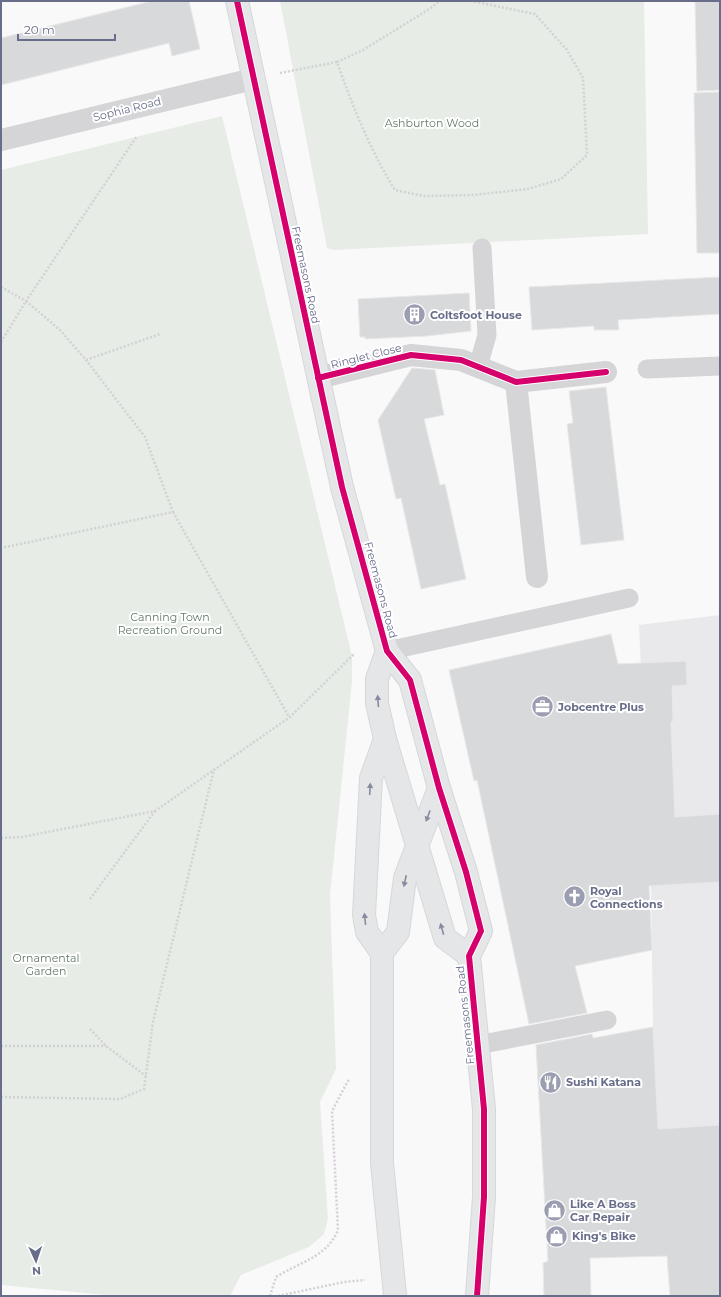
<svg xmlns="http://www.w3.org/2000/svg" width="721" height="1297" viewBox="0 0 721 1297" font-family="Montserrat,sans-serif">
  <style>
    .built { fill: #e9e9eb }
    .green { fill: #e7ece7 }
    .building { fill: #d8d9da; stroke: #e8e8e8 }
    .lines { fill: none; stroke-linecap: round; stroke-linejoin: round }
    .secondary-casing { stroke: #d6d7d9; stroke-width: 24 }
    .path { stroke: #d2d2d4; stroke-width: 2.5; stroke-dasharray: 2 2; stroke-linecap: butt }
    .lane { stroke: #d5d5d7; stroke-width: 19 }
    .street { stroke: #d5d5d7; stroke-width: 22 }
    .secondary { stroke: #e5e6e7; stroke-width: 22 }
    .cycleway-casing { stroke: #fff; stroke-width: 8 }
    .cycleway { stroke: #d6006c; stroke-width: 6 }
    .oneway { fill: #878ba1 }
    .labels { text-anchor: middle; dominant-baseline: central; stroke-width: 4; stroke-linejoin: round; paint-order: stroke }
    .street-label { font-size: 11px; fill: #686d8a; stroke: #fff }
    .park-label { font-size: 11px; fill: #637a67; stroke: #fff }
    .poi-label { font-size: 11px; font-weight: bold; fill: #686d8a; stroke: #fff; text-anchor: start }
  </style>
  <rect width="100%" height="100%" fill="#f9f9f9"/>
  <!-- built -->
  <polygon class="built" points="720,615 720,1296 670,1296 667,1255 548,1260 536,1049 653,1027 651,886 639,625"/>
  <!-- green -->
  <g class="green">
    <polygon points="280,1 644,1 648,234 334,250 327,248"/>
    <polygon points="222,116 352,656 352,682 330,895 336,1069 320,1102 328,1219 324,1234 309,1247 241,1275 230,1296 117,1296 1,1285 1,170"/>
  </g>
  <!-- building -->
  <g class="building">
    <polygon points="152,1 189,1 200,49 172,56 169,43 1,85 1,38"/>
    <polygon points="695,1 720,1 720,90 697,91"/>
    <polygon points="720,92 720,253 697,253 694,93"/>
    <polygon points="720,277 720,314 618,320 619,330 594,330 594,326 532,330 529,287"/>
    <polygon points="469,293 471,331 427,336 365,339 365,337 360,337 358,299"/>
    <polygon points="412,368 435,370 444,415 424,419 440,485 445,484 466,579 421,589 401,498 396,499 378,420"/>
    <polygon points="606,387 624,540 581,545 567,424 573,423 569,391"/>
    <polygon points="611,634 618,664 686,661 687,685 672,686 673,722 671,722 675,817 720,814 720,882 649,886 652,950 575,966 587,1013 529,1024 477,780 474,781 449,670"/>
    <polygon points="653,1027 658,1129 720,1125 720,1296 670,1296 667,1256 590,1258 591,1296 544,1296 543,1263 548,1261 536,1045 592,1034 593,1038"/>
  </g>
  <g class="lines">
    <defs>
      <g id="secondary">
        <polyline points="237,1 342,487 387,651 410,680 439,788 466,872 481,931 469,956 484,1109 484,1197 477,1296"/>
        <polyline points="387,651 377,679 377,703 385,739 445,938 469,956"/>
        <polyline points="385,739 371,778 364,915 367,932 382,953 382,1163 395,1295"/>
        <polyline points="382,953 398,932 405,878 439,788"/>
      </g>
    </defs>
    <!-- secondary casing -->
    <use href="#secondary" class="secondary-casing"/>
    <!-- path -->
    <g class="path">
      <polyline points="337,62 363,50 431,8 439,1"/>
      <path d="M280,73L337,62C353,107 370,150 395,190L424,196L473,195L528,189L561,179L587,155L583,78L567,50L535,14L471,1"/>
      <polyline points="1,287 26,301 137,136"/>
      <polyline points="1,342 26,301 60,330 86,360 145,437 173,512 1,548"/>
      <polyline points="86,360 160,334"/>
      <polyline points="173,512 289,717"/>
      <polyline points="1,838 22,837 155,811 290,717 355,653"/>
      <polyline points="90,899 155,811"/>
      <polyline points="90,1029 106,1046 146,1076"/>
      <polyline points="1,1046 106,1046"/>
      <polyline points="1,1097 120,1099 144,1089 153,1022 214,769"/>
      <path d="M270,1296L276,1277C300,1262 327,1257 338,1230L332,1111L349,1079"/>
      <polyline points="278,1296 344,1282 365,1280"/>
    </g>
    <!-- lane -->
    <g class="lane">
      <polyline points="478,367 487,335 482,248"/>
      <polyline points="647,369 720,366"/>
      <polyline points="387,651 629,598"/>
      <polyline points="478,1045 607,1020"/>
    </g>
    <!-- street -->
    <g class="street">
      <polyline points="1,140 253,79"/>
      <polyline points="318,378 411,355 461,360 516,382 606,372"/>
      <polyline points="516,382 537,577"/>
    </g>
    <!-- secondary -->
    <use href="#secondary" class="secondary"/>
    <defs>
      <g id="cycleway">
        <polyline points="237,1 342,487 387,651 410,680 439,788 466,872 481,931 469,956 484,1109 484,1197 477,1296"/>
        <polyline points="318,378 411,355 461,360 516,382 606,372"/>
      </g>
    </defs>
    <!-- cycleway casing -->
    <use href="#cycleway" class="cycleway-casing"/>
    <!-- cycleway -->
    <use href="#cycleway" class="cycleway"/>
  </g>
  <!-- one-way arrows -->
  <defs><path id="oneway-solid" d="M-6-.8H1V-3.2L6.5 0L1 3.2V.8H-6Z"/></defs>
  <g class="oneway">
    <use href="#oneway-solid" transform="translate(378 701) rotate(-94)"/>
    <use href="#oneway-solid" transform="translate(370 789) rotate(-87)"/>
    <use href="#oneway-solid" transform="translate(428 816) rotate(110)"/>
    <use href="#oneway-solid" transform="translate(405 881) rotate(102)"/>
    <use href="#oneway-solid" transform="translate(365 919) rotate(-96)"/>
    <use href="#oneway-solid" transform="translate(442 929) rotate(-106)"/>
  </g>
  <!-- icons -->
  <defs>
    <symbol id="building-disc" viewBox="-11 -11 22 22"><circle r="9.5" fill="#9b9eb1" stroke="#fff"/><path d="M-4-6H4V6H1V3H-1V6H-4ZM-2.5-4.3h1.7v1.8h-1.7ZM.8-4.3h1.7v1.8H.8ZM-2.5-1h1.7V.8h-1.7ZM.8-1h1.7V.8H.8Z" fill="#fff"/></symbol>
    <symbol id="office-disc" viewBox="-11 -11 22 22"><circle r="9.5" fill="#9b9eb1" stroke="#fff"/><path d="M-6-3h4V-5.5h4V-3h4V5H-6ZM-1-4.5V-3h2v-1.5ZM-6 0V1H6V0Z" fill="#fff"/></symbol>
    <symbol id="church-disc" viewBox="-11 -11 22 22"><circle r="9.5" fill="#9b9eb1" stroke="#fff"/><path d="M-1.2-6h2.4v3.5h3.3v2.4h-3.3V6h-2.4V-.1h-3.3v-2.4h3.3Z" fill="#fff"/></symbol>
    <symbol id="restaurant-disc" viewBox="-11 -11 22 22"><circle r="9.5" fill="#9b9eb1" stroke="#fff"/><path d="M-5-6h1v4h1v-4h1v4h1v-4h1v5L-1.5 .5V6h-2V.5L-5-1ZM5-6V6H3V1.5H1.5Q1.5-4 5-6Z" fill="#fff"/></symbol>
    <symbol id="shop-disc" viewBox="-11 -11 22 22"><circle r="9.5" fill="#9b9eb1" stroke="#fff"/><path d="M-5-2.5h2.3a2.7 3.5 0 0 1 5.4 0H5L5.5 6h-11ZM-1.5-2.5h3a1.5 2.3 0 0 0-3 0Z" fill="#fff"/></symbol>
  </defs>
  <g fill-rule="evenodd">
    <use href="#building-disc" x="402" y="302" width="25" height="25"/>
    <use href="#office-disc" x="530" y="694" width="25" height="25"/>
    <use href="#church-disc" x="562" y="884" width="25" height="25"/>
    <use href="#restaurant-disc" x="538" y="1070" width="25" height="25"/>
    <use href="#shop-disc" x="542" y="1198" width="25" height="25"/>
    <use href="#shop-disc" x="544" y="1224" width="25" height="25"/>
  </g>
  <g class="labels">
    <!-- street labels -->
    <g class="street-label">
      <text transform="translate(127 109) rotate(-14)">Sophia Road</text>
      <text transform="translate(306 275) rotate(78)">Freemasons Road</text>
      <text transform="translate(366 356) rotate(-14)">Ringlet Close</text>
      <text transform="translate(381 590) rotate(75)">Freemasons Road</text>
      <text transform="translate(465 1015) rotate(-96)">Freemasons Road</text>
    </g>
    <!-- park labels -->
    <g class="park-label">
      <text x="432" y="123">Ashburton Wood</text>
      <text x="170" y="617">Canning Town<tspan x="170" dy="13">Recreation Ground</tspan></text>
      <text x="46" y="958">Ornamental<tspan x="46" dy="13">Garden</tspan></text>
    </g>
    <!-- poi labels -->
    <g class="poi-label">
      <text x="430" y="315">Coltsfoot House</text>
      <text x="558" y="707">Jobcentre Plus</text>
      <text x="590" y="891">Royal<tspan x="590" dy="13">Connections</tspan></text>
      <text x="566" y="1082">Sushi Katana</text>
      <text x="570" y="1204">Like A Boss<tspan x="570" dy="13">Car Repair</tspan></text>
      <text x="572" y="1236">King's Bike</text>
    </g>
  </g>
  <!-- border -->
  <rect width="721" height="1297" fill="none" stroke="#686d8a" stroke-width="4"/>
  <!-- north arrow -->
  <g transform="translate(36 1261) rotate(177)" stroke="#ffffff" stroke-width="3" paint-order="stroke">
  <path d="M0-3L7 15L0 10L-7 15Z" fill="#686d8a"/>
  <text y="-6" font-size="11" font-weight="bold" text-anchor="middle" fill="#686d8a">N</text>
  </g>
  <!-- scale -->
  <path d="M18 34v6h97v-6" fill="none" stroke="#686d8a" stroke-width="2"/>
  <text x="24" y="34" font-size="12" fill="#686d8a" stroke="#ffffff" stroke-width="3" paint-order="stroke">20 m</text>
</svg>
